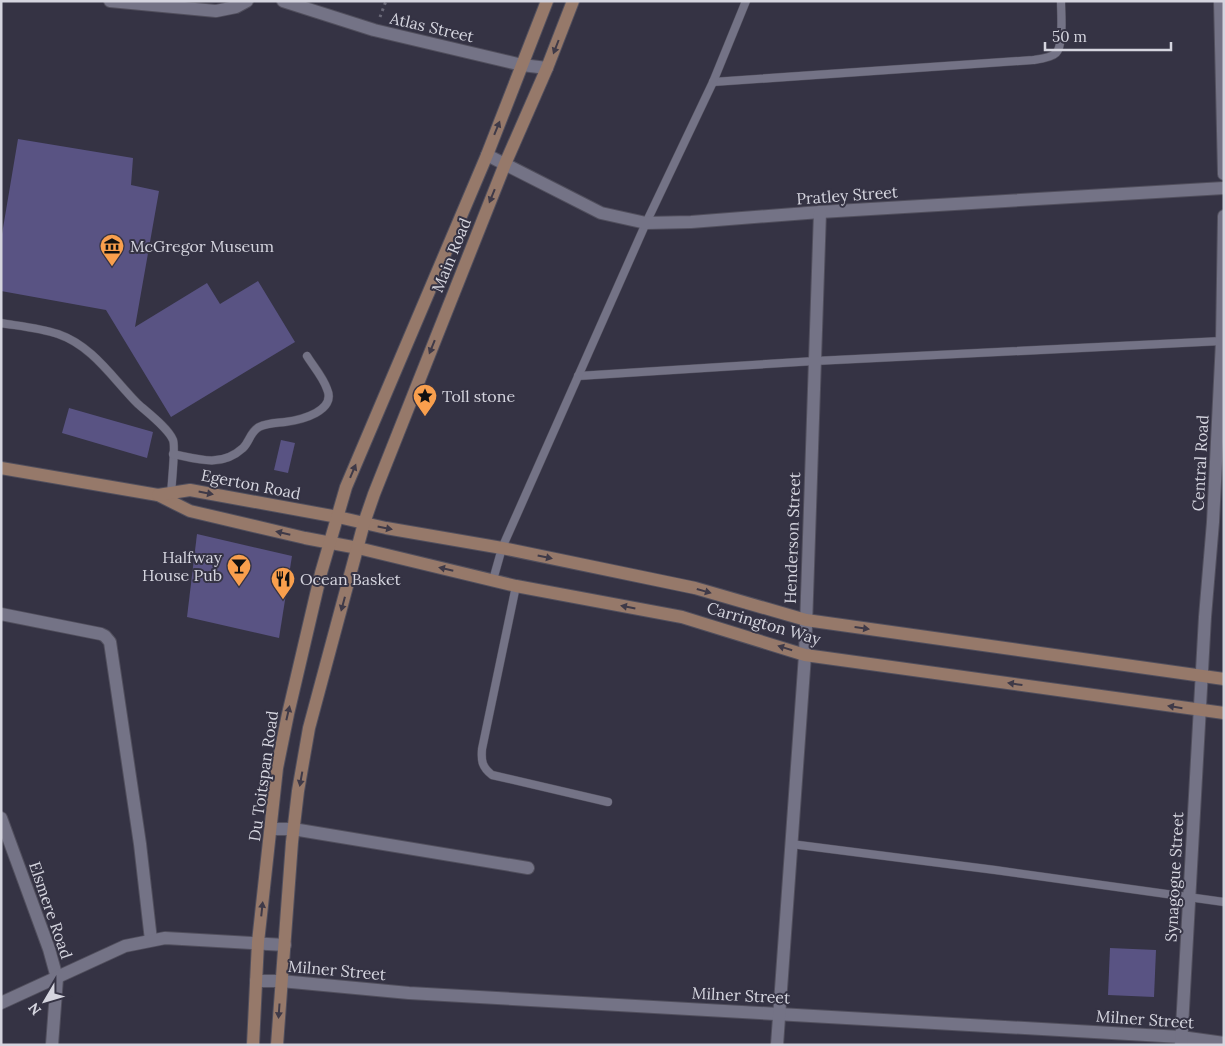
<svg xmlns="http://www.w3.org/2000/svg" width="1225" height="1046" viewBox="0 0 1225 1046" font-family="Lora,serif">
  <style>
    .building { fill: #595383 }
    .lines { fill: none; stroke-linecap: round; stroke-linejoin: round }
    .lane-casing { stroke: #514f5d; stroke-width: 9 }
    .street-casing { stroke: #514f5d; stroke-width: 14 }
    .secondary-casing { stroke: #514f5d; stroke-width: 14 }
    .path { stroke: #6a6978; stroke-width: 3; stroke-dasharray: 2.5 4; stroke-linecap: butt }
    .lane { stroke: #747386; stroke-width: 8 }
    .street { stroke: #747386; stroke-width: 12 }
    .secondary { stroke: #96796a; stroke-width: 12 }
    .oneway { fill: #3f3a48 }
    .labels { text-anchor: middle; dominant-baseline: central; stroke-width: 4; stroke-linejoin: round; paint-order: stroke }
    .street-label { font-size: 16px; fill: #d5d5df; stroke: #353344 }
    .poi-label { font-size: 16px; fill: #d5d5df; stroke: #353344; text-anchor: start }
  </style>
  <rect width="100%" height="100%" fill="#353344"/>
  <!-- building -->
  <g class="building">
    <polygon points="18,139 133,158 131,185 159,191 135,327 207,283 220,304 258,281 295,342 171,417 106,310 1,291 1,240"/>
    <polygon points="69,408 153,432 147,458 62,433"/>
    <polygon points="281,440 295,443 288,473 274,470"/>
    <polygon points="197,534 292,556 279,638 187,617"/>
    <polygon points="1110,948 1156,950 1154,997 1108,995"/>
  </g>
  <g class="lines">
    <defs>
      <g id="lane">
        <path d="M713,82L1033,60C1040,59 1051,58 1056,53C1064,45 1061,13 1061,1"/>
        <path d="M1,323C19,326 40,328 58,334C93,346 113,379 138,404C148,413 168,428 173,440C176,447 171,486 171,497"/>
        <polyline points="578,376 815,361 1222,341"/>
        <path d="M173,454C198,459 221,468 243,448C250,441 250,432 259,427C267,423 277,423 285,422C301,420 337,411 327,389C323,377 313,366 307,356"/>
        <polyline points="493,580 502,548 646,223 713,82 746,1"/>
        <path d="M516,586L482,749C481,761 482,767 492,775L608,802"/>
        <polyline points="791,844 995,870 1224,902"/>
      </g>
      <g id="street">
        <polyline points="110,1 216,11 236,7 247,1"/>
        <polyline points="283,1 374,30 522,65 547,68"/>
        <polyline points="1220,1 1224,174"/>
        <polyline points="487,155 601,213 646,223 691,222 820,212 1224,188"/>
        <polyline points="1,614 101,634 105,636 110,642 140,844 151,940"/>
        <polyline points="1,818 49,949 57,978 52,1045"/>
        <polyline points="271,829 293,829 528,868"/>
        <polyline points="256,981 281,981 409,993 1181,1037 1224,1043"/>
        <polyline points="1,1003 125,946 165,938 285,945"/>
        <polyline points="777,1045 805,655 820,212"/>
        <polyline points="1181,1045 1205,617 1213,522 1222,341 1224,216"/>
      </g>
      <g id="secondary">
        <polyline points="1,468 158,495 190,511 305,538 358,548 516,586 682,617 805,655 1224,713"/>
        <polyline points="158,495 190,490 338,517 386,528 502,548 695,588 806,620 1224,679"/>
        <polyline points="253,1045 258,942 277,768 288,714 321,573 346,487 487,155 547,1"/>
        <polyline points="277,1045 292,842 298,791 309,728 364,523 374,494 505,164 547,68 573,1"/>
      </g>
    </defs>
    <!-- lane casing -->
    <use href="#lane" class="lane-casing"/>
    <!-- street casing -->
    <use href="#street" class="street-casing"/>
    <!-- secondary casing -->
    <use href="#secondary" class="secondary-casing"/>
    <!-- path -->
    <polyline class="path" points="380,17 386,1"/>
    <!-- lane -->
    <use href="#lane" class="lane"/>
    <!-- street -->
    <use href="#street" class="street"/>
    <!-- secondary -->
    <use href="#secondary" class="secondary"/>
  </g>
  <!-- one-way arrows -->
  <defs><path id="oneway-solid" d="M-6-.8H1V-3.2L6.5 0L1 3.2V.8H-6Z" transform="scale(1.25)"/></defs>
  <g class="oneway">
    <use href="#oneway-solid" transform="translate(556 47) rotate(111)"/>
    <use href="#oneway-solid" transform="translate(497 128) rotate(-68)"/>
    <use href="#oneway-solid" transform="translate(492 196) rotate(112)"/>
    <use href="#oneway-solid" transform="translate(432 347) rotate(112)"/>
    <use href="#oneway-solid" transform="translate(353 471) rotate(-67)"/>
    <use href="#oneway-solid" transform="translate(206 493) rotate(11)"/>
    <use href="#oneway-solid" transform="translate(385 528) rotate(11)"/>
    <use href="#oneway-solid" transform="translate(283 533) rotate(-167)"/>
    <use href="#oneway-solid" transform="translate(545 557) rotate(12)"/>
    <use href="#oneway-solid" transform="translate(446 569) rotate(-167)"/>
    <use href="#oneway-solid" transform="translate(704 591) rotate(16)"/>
    <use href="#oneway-solid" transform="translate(343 604) rotate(105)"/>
    <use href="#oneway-solid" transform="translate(628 607) rotate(-169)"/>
    <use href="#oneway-solid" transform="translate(862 628) rotate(8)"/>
    <use href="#oneway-solid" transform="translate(785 648) rotate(-163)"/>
    <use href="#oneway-solid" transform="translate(1015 684) rotate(-172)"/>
    <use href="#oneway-solid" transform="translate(1175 707) rotate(-171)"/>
    <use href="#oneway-solid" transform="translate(288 713) rotate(-77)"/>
    <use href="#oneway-solid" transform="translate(301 779) rotate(100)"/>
    <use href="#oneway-solid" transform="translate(262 909) rotate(-84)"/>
    <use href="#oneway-solid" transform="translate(279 1011) rotate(94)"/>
  </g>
  <!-- icons -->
  <defs>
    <symbol id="museum-pin" viewBox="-11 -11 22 30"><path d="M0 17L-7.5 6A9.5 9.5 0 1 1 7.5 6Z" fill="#f99f4d" stroke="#353344"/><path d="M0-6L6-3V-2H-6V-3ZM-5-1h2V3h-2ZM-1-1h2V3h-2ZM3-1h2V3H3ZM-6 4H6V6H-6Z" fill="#111"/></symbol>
    <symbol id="sight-pin" viewBox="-11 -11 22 30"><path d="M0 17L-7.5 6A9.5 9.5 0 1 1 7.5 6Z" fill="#f99f4d" stroke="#353344"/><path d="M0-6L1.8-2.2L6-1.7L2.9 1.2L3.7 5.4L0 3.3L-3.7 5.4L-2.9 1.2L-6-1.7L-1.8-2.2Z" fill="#111"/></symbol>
    <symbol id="bar-pin" viewBox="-11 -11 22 30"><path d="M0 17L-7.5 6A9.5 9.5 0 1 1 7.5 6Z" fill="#f99f4d" stroke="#353344"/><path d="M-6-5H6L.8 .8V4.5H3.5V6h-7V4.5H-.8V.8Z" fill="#111"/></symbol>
    <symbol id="restaurant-pin" viewBox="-11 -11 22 30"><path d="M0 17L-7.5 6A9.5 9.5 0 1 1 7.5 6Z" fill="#f99f4d" stroke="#353344"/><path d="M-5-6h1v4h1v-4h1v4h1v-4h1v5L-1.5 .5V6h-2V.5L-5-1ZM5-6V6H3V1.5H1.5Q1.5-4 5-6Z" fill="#111"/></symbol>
  </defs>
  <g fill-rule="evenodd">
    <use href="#museum-pin" x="98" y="232" width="28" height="38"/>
    <use href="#sight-pin" x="411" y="382" width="28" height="38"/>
    <use href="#bar-pin" x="225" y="552" width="28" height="38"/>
    <use href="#restaurant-pin" x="269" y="565" width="28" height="38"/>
  </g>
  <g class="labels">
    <!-- street labels -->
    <g class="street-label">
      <text transform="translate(432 27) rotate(13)">Atlas Street</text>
      <text transform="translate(847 195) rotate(-4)">Pratley Street</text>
      <text transform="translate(451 255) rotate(-68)">Main Road</text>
      <text transform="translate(1200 463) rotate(-87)">Central Road</text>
      <text transform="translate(251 484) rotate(11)">Egerton Road</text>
      <text transform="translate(792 538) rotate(-88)">Henderson Street</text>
      <text transform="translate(764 623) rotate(16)">Carrington Way</text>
      <text transform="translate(263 776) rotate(-82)">Du Toitspan Road</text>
      <text transform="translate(1174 877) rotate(-87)">Synagogue Street</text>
      <text transform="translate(51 910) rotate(71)">Elsmere Road</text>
      <text transform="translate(337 970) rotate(5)">Milner Street</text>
      <text transform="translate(741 995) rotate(3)">Milner Street</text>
      <text transform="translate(1145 1019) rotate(4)">Milner Street</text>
    </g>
    <!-- poi labels -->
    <g class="poi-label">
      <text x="130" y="246">McGregor Museum</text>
      <text x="442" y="396">Toll stone</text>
      <text x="222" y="557" text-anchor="end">Halfway<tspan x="222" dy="18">House Pub</tspan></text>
      <text x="300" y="579">Ocean Basket</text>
    </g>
  </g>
  <!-- border -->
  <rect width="1225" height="1046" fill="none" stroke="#d5d5df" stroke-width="5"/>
  <!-- north arrow -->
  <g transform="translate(45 1001) rotate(232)" stroke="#353344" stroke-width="4" paint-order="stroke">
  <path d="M0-4L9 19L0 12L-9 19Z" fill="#d5d5df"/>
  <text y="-8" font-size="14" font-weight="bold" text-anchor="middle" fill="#d5d5df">N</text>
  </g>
  <!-- scale -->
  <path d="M1045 42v8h126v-8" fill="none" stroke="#d5d5df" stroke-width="2.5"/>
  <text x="1052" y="42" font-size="15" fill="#d5d5df" stroke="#353344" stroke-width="4" paint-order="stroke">50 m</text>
</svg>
